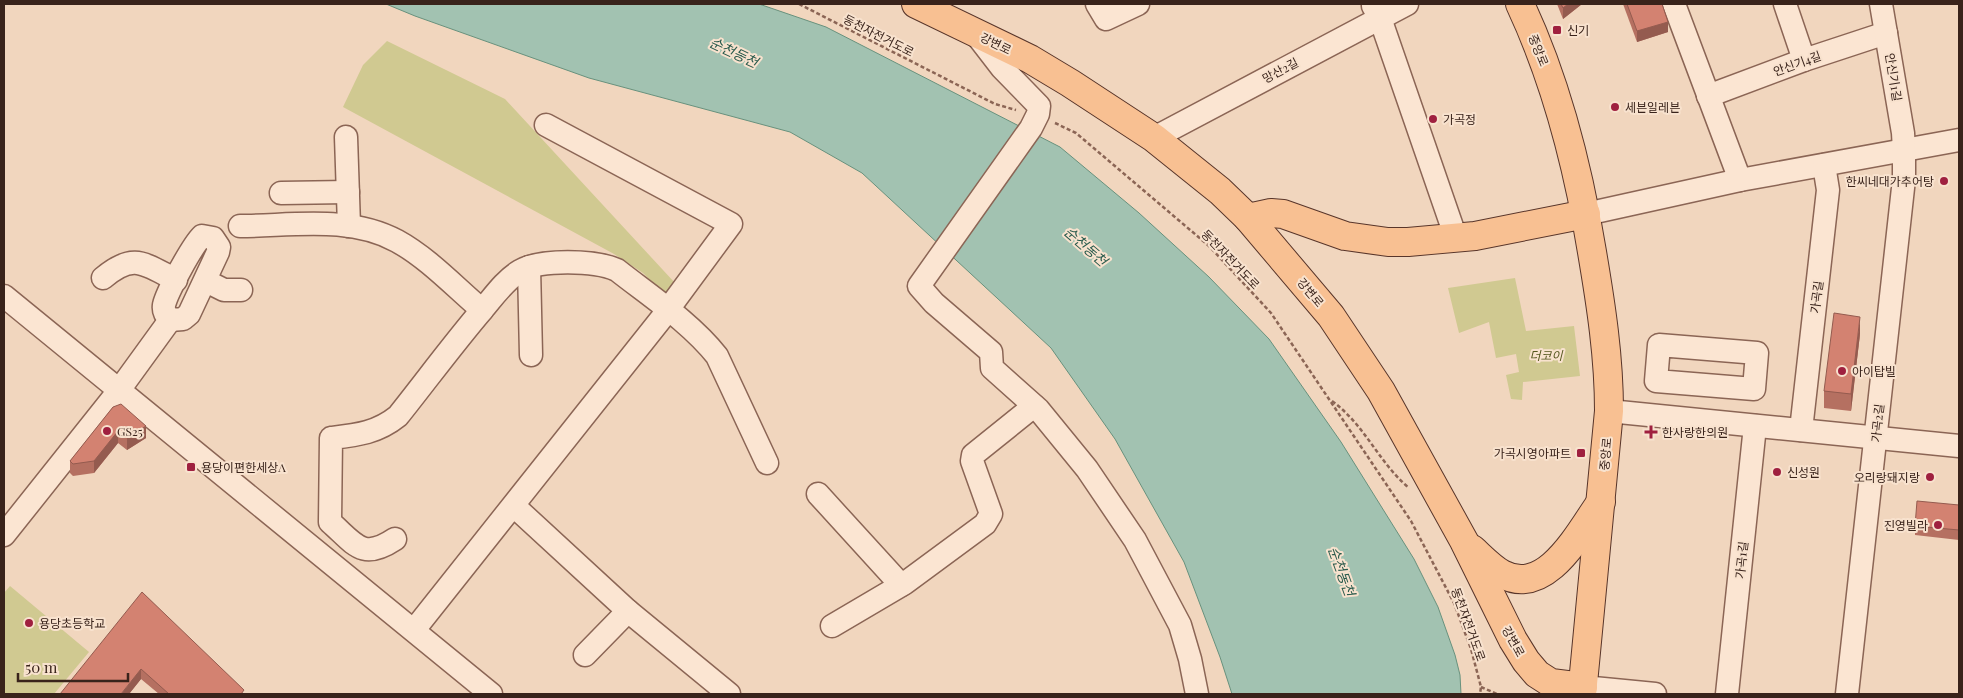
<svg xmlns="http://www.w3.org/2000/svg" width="1963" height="698" viewBox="0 0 1963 698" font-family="'Playfair Display','Noto Sans KR',serif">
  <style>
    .green { fill: #d0c991 }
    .water { fill: #a2c2b1; stroke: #68917d }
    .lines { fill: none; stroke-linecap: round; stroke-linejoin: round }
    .minor-casing { stroke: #8b6555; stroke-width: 25 }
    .major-casing { stroke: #58352a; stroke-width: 30 }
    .path { stroke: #8b6555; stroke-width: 2.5; stroke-dasharray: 4 2.5; stroke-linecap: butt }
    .minor { stroke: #fbe5d2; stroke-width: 22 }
    .major { stroke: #f8c092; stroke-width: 28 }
    .wall { fill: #b57061 }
    .shaded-wall { fill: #945b4f }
    .building { fill: #d38271; stroke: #945b4f }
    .poi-dot { fill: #9f203f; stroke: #f8e2ce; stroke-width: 2 }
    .labels { text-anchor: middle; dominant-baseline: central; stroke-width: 4; stroke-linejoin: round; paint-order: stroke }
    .poi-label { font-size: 12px; fill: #39231b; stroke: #f8e2ce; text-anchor: start }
    .street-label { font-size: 12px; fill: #39231b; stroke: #f8e2ce }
    .park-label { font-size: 12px; font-style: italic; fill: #565720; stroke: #f8e2ce }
    .water-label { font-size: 14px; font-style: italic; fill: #295a4c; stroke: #f8e2ce }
  </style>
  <rect width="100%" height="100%" fill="#f1d6be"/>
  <!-- green -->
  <g class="green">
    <polygon points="387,41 505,99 675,283 667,297 643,273 614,254 343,107 363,65"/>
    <polygon points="1515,278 1526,331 1574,326 1580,376 1523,382 1522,400 1511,399 1506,375 1519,372 1516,354 1496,358 1489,322 1459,333 1448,288"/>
    <polygon points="10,586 89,652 54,694 4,694 4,593"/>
  </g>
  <!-- water -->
  <polygon class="water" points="386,4 759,4 826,27 1060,147 1139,213 1209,277 1269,339 1341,442 1414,559 1438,607 1455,655 1460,675 1461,694 1232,694 1220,657 1184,562 1115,439 1051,348 862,173 790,132 589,78 415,16"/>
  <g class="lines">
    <defs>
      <g id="minor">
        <polyline points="1097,4 1106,19 1138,4"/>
        <polyline points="1674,4 1740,180"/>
        <polyline points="1785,4 1804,60"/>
        <polyline points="1373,6 1380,18 1456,238"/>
        <polyline points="975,33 1002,68 1039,106 1038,114 1031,128 919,286 934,303 991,352 992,368 1038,409 1087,469 1135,540 1180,625 1190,659 1197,694"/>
        <polyline points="1708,96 1804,60 1886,33"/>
        <polyline points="346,137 349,226"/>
        <polyline points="1154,138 1407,4"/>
        <polyline points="281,193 348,192"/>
        <polyline points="1586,214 1740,180 1959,140"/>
        <path d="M240,226C291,226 349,215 397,241C428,258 455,287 482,310"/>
        <path d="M202,236L213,238L219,247L218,252L189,314L183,319L170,320C166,316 163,311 164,305C167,292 192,246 202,236Z"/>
        <polyline points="529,267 531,355"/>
        <path d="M103,278C134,252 144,264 176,280"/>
        <polyline points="206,281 224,290 241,290"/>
        <polyline points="4,296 491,694"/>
        <polygon points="1659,345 1757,353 1754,389 1656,381"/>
        <polyline points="1609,411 1959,446"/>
        <polyline points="1801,430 1828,190 1824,165"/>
        <polyline points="818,494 901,585"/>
        <polyline points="514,506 628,611 729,694"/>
        <polyline points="4,535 117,393 170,320"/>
        <path d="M395,539C362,561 355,544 330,522L331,438C357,435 377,433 398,416C426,381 453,344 483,309C494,296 505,280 520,271C540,259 595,260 617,270C650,296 691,323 717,356L767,463"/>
        <polyline points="832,626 905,583 985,524 991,514 972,461 973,455 1034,406"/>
        <polyline points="414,630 661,319 731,224 546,125"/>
        <polyline points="585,655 628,611"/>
        <polyline points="1583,687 1655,694"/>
        <polyline points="1727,694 1755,426"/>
        <polyline points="1847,694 1904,179 1904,151 1903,133 1881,4"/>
      </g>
      <g id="major">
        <polyline points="916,4 1030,59 1070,83 1154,138 1220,191 1248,218 1331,316 1381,391 1464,541 1513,640 1526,661 1537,674 1551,683 1583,687"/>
        <path d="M1520,4C1557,83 1578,166 1592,252C1601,305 1609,357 1609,411L1582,694"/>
        <polyline points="1248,218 1271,213 1283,214 1345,236 1388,242 1408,242 1475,236 1586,214"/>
        <path d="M1472,549C1481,557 1491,568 1502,574C1547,598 1580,531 1601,502"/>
      </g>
    </defs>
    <!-- minor casing -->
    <use href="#minor" class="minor-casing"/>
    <!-- major casing -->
    <use href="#major" class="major-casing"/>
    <!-- path -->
    <g class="path">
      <polyline points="799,4 995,104 1016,110"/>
      <polyline points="1055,123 1076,133 1209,246 1271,313 1411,521 1454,603 1471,649 1481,687 1480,694"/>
      <path d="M1332,401C1366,426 1378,462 1409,488"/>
      <polyline points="1481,687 1497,694"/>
    </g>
    <!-- minor -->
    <use href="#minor" class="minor"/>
    <!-- major -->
    <use href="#major" class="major"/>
  </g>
  <!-- wall -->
  <g class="wall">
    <polygon points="1557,4 1582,4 1563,19"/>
    <polygon points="1623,4 1662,4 1668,32 1637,42"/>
    <polygon points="1860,334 1851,411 1824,408 1824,391"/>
    <polygon points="113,407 146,438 127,450 118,443 94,473 73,476 70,473 70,461"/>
    <polygon points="1959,505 1959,540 1915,535 1915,526"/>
    <polygon points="142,592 244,694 159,694 141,679 129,694"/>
  </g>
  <!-- shaded-wall -->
  <g class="shaded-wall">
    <polygon points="1568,4 1582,4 1563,19 1563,8"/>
    <polygon points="1668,22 1668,32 1637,42 1637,31"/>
    <polygon points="1860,317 1860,334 1851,411 1851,394"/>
    <polygon points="146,426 146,438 127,450 127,438"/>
    <polygon points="118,431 118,443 94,473 94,461"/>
    <polygon points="141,669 141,679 129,694 121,694"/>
  </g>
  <!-- building -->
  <g class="building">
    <polygon points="1561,4 1568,4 1563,8"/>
    <polygon points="1627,4 1662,4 1668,22 1637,31"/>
    <polygon points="1834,313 1860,317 1851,394 1824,391"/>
    <polygon points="121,404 146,426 127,438 118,431 94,461 73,464 70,461 113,407"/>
    <polygon points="1917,501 1959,505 1959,530 1915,526"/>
    <polygon points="142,592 244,690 241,694 169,694 141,669 121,694 60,694"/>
  </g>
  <!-- markers -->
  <g class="poi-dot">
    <rect x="1552" y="25" width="10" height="10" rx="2.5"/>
    <circle cx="1615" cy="107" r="5"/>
    <circle cx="1433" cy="119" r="5"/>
    <circle cx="1944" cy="181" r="5"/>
    <circle cx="1842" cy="371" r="5"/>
    <circle cx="107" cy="431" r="5"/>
    <path d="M1648.5 424.5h5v5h5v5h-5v5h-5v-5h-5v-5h5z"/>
    <rect x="1576" y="448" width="10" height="10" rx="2.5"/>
    <rect x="186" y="462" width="10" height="10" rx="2.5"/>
    <circle cx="1777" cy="472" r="5"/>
    <circle cx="1930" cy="477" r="5"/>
    <circle cx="1938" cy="525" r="5"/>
    <circle cx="29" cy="623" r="5"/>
  </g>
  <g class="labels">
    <!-- poi labels -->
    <g class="poi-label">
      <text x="1567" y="30">신기</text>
      <text x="1625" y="107">세븐일레븐</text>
      <text x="1443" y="119">가곡정</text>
      <text x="1934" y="181" text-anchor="end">한씨네대가추어탕</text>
      <text x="1852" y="371">아이탑빌</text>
      <text x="117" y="431">GS25</text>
      <text x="1662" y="432">한사랑한의원</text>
      <text x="1571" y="453" text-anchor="end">가곡시영아파트</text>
      <text x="201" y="467">용당이편한세상A</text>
      <text x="1787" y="472">신성원</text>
      <text x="1920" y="477" text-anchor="end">오리랑돼지랑</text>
      <text x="1928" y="525" text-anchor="end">진영빌라</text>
      <text x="39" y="623">용당초등학교</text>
    </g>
    <!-- street labels -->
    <g class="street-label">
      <text transform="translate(879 35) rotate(27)">동천자전거도로</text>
      <text transform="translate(996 43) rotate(26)">강변로</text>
      <text transform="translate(1539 50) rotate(68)">중앙로</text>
      <text transform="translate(1797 63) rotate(-20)">안신기4길</text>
      <text transform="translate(1280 70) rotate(-28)">망산2길</text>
      <text transform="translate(1894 77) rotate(81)">안신기1길</text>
      <text transform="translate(1231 259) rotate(46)">동천자전거도로</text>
      <text transform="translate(1311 292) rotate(50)">강변로</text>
      <text transform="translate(1816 297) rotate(-83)">가곡길</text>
      <text transform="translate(1877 423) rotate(-84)">가곡2길</text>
      <text transform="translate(1605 454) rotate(-85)">중앙로</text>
      <text transform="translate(1741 560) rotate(-84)">가곡1길</text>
      <text transform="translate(1469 624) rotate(70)">동천자전거도로</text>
      <text transform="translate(1514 641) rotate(61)">강변로</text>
    </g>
    <!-- park labels -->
    <g class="park-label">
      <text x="1546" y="355">더코이</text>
    </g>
    <!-- water labels -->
    <g class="water-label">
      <text transform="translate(734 52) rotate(25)">순천동천</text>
      <text transform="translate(1086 246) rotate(41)">순천동천</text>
      <text transform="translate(1342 571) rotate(70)">순천동천</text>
    </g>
  </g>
  <!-- border -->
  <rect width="1963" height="698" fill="none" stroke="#39231b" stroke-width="10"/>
  <!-- scale -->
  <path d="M18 673v8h110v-8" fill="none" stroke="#39231b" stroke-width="2.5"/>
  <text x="25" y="673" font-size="15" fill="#39231b" stroke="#f8e2ce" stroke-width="4" paint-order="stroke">50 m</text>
</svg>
